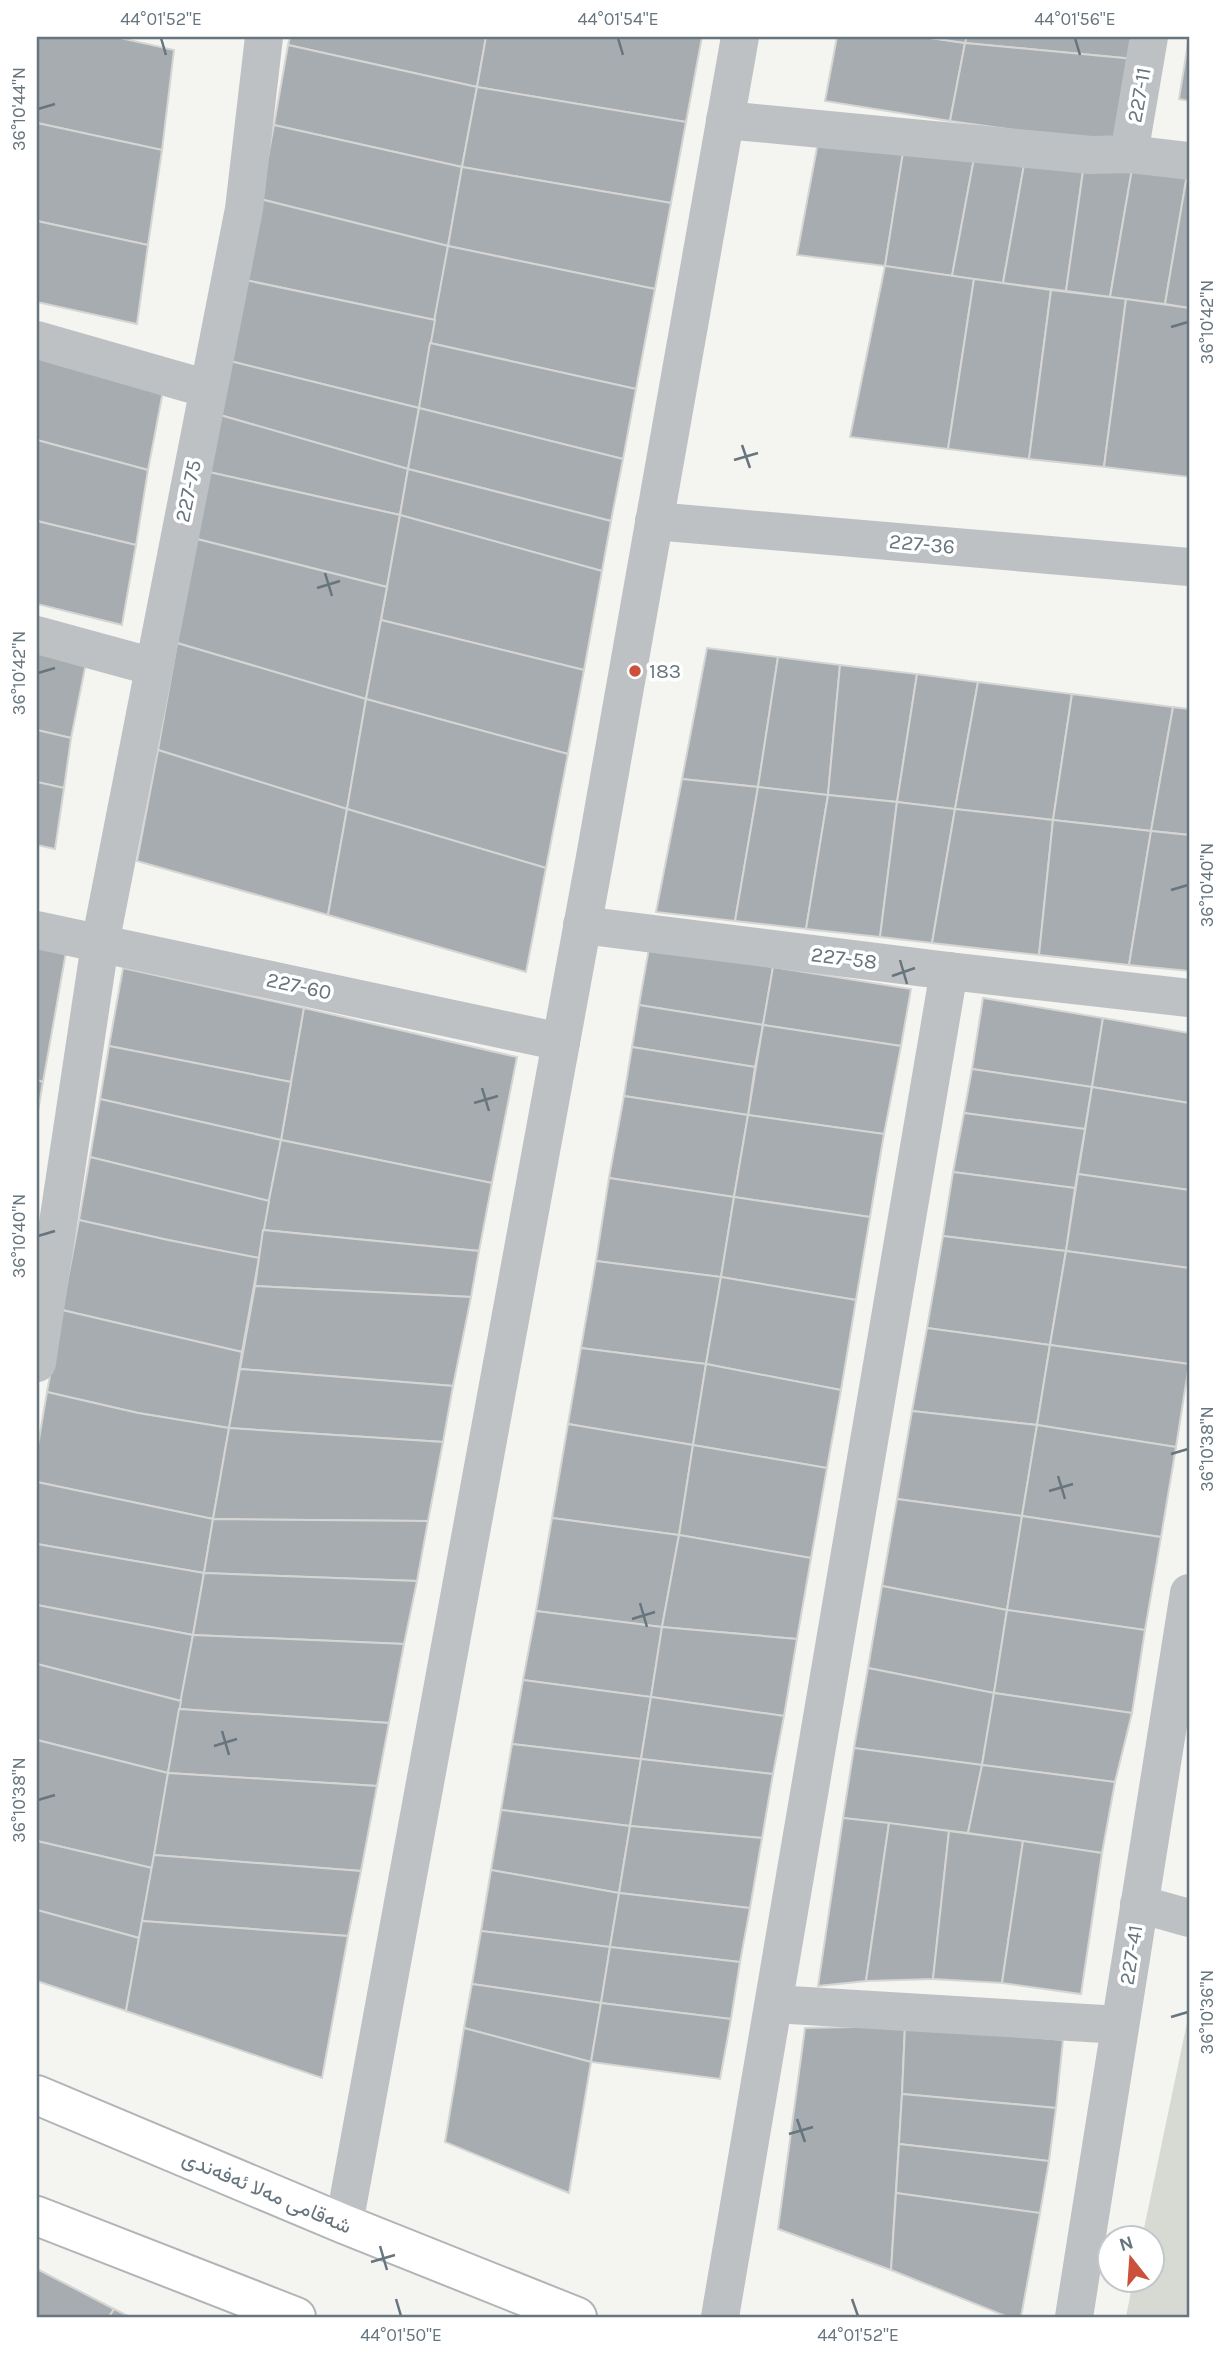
<svg xmlns="http://www.w3.org/2000/svg" width="1226" height="2354" viewBox="0 0 1226 2354" font-family="Karla,Vazirmatn,sans-serif">
  <style>
    .green { fill: #d6dad2 }
    .building { fill: #a6acb0; stroke: #d5d5d3; stroke-width: 2 }
    .lines { fill: none; stroke-linecap: round; stroke-linejoin: round }
    .secondary-casing { stroke: #b0b5b8; stroke-width: 42 }
    .minor { stroke: #bec1c4; stroke-width: 38 }
    .secondary { stroke: #fff; stroke-width: 38 }
    .ticks { fill: none; stroke: #67757e; stroke-width: 2.5 }
    .poi-dot { fill: #cb513a; stroke: #fff; stroke-width: 2.5 }
    .labels { text-anchor: middle; dominant-baseline: central; stroke-width: 7; stroke-linejoin: round; paint-order: stroke }
    .street-label { font-size: 21px; fill: #67757e; stroke: #fff }
    .poi-label { font-size: 21px; fill: #67757e; stroke: #fff; text-anchor: start }
    .neatline { fill: none; stroke: #67757e; stroke-width: 2.5 }
    .ticks-label { font-size: 18px; text-anchor: middle; fill: #67757e }
  </style>
  <rect width="100%" height="100%" fill="#f4f4f1"/>
  <!-- green -->
  <polygon class="green" points="1189,2013 1189,2317 1126,2317 1133,2281 1152,2280 1152,2238 1142,2238"/>
  <!-- building -->
  <g class="building">
    <polygon points="37,37 116,37 174,50 162,150 37,123"/>
    <polygon points="290,37 486,37 477,87 288,45"/>
    <polygon points="486,37 702,37 686,122 477,87"/>
    <polygon points="837,37 924,37 965,43 950,121 825,101"/>
    <polygon points="924,37 967,37 965,43"/>
    <polygon points="967,37 1137,37 1134,59 965,43"/>
    <polygon points="1189,37 1189,101 1179,99"/>
    <polygon points="965,43 1134,59 1121,145 950,121"/>
    <polygon points="288,45 477,87 462,167 274,125"/>
    <polygon points="477,87 686,122 671,203 462,167"/>
    <polygon points="37,123 162,150 148,245 37,221"/>
    <polygon points="274,125 462,167 448,246 260,199"/>
    <polygon points="819,137 904,146 885,266 797,255"/>
    <polygon points="904,146 975,153 952,276 885,266"/>
    <polygon points="975,153 1025,159 1003,283 952,276"/>
    <polygon points="1025,159 1084,164 1066,291 1003,283"/>
    <polygon points="1084,164 1132,169 1110,297 1066,291"/>
    <polygon points="462,167 671,203 655,289 448,246"/>
    <polygon points="1132,169 1187,175 1165,304 1110,297"/>
    <polygon points="1187,175 1189,175 1189,308 1165,304"/>
    <polygon points="260,199 448,246 435,320 245,280"/>
    <polygon points="37,221 148,245 137,324 37,302"/>
    <polygon points="448,246 655,289 636,389 430,343"/>
    <polygon points="885,266 974,279 948,449 850,437"/>
    <polygon points="974,279 1051,290 1029,459 948,449"/>
    <polygon points="245,280 435,320 419,408 230,361"/>
    <polygon points="1051,290 1126,299 1104,467 1029,459"/>
    <polygon points="1126,299 1189,308 1189,477 1104,467"/>
    <polygon points="430,343 636,389 623,459 419,408"/>
    <polygon points="37,354 164,386 148,470 37,440"/>
    <polygon points="230,361 419,408 408,469 220,415"/>
    <polygon points="419,408 623,459 611,521 408,469"/>
    <polygon points="220,415 408,469 400,515 209,472"/>
    <polygon points="37,440 148,470 136,545 37,521"/>
    <polygon points="408,469 611,521 602,571 400,515"/>
    <polygon points="209,472 400,515 387,587 197,539"/>
    <polygon points="400,515 602,571 584,670 381,620"/>
    <polygon points="37,521 136,545 122,625 37,604"/>
    <polygon points="197,539 387,587 366,699 177,643"/>
    <polygon points="381,620 584,670 568,754 366,699"/>
    <polygon points="177,643 366,699 347,809 158,750"/>
    <polygon points="37,648 86,663 71,738 37,730"/>
    <polygon points="707,648 778,657 758,787 682,779"/>
    <polygon points="778,657 840,665 828,795 758,787"/>
    <polygon points="840,665 917,674 897,802 828,795"/>
    <polygon points="917,674 978,682 955,809 897,802"/>
    <polygon points="978,682 1072,694 1053,820 955,809"/>
    <polygon points="1072,694 1173,707 1151,831 1053,820"/>
    <polygon points="366,699 568,754 546,868 347,809"/>
    <polygon points="1173,707 1189,709 1189,835 1151,831"/>
    <polygon points="37,730 71,738 64,788 37,782"/>
    <polygon points="158,750 347,809 328,915 137,861"/>
    <polygon points="682,779 758,787 735,921 656,912"/>
    <polygon points="37,782 64,788 55,849 37,845"/>
    <polygon points="758,787 828,795 806,929 735,921"/>
    <polygon points="828,795 897,802 880,937 806,929"/>
    <polygon points="897,802 955,809 932,943 880,937"/>
    <polygon points="347,809 546,868 526,972 328,915"/>
    <polygon points="955,809 1053,820 1039,955 932,943"/>
    <polygon points="1053,820 1151,831 1129,965 1039,955"/>
    <polygon points="1151,831 1189,835 1189,971 1129,965"/>
    <polygon points="37,947 66,952 43,1082 37,1080"/>
    <polygon points="649,948 773,967 763,1025 639,1005"/>
    <polygon points="773,967 911,989 901,1046 763,1025"/>
    <polygon points="123,968 304,1008 291,1082 109,1046"/>
    <polygon points="983,998 1103,1018 1092,1087 972,1069"/>
    <polygon points="639,1005 763,1025 755,1067 632,1047"/>
    <polygon points="304,1008 517,1057 492,1183 281,1140"/>
    <polygon points="1103,1018 1189,1033 1189,1103 1092,1087"/>
    <polygon points="763,1025 901,1046 884,1134 748,1115"/>
    <polygon points="109,1046 291,1082 281,1140 100,1099"/>
    <polygon points="632,1047 755,1067 748,1115 624,1096"/>
    <polygon points="972,1069 1092,1087 1085,1129 964,1113"/>
    <polygon points="37,1080 43,1082 37,1117"/>
    <polygon points="1092,1087 1189,1103 1189,1190 1078,1174"/>
    <polygon points="624,1096 748,1115 734,1197 609,1178"/>
    <polygon points="100,1099 281,1140 269,1201 90,1157"/>
    <polygon points="964,1113 1085,1129 1075,1188 953,1172"/>
    <polygon points="748,1115 884,1134 870,1217 734,1197"/>
    <polygon points="281,1140 492,1183 479,1251 263,1230"/>
    <polygon points="90,1157 269,1201 259,1258 168,1240 79,1220"/>
    <polygon points="953,1172 1075,1188 1066,1251 943,1236"/>
    <polygon points="1078,1174 1189,1190 1189,1268 1066,1251"/>
    <polygon points="609,1178 734,1197 721,1277 596,1261"/>
    <polygon points="734,1197 870,1217 856,1300 721,1277"/>
    <polygon points="79,1220 168,1240 259,1258 242,1352 62,1310"/>
    <polygon points="263,1230 479,1251 471,1297 255,1286"/>
    <polygon points="943,1236 1066,1251 1050,1345 927,1328"/>
    <polygon points="1066,1251 1189,1268 1189,1364 1050,1345"/>
    <polygon points="596,1261 721,1277 706,1364 581,1348"/>
    <polygon points="721,1277 856,1300 841,1390 706,1364"/>
    <polygon points="255,1286 471,1297 453,1386 240,1369"/>
    <polygon points="62,1310 242,1352 229,1428 138,1413 47,1392"/>
    <polygon points="927,1328 1050,1345 1037,1425 912,1411"/>
    <polygon points="1050,1345 1189,1364 1176,1447 1037,1425"/>
    <polygon points="581,1348 706,1364 693,1445 568,1424"/>
    <polygon points="706,1364 841,1390 827,1468 693,1445"/>
    <polygon points="240,1369 453,1386 443,1442 229,1428"/>
    <polygon points="47,1392 138,1413 229,1428 213,1519 37,1482 37,1451"/>
    <polygon points="912,1411 1037,1425 1022,1516 897,1499"/>
    <polygon points="568,1424 693,1445 679,1535 552,1518"/>
    <polygon points="1037,1425 1176,1447 1161,1537 1022,1516"/>
    <polygon points="229,1428 443,1442 428,1521 213,1519"/>
    <polygon points="693,1445 827,1468 811,1558 679,1535"/>
    <polygon points="37,1482 213,1519 204,1573 37,1544"/>
    <polygon points="897,1499 1022,1516 1007,1610 882,1586"/>
    <polygon points="1022,1516 1161,1537 1145,1630 1007,1610"/>
    <polygon points="552,1518 679,1535 662,1627 536,1611"/>
    <polygon points="213,1519 428,1521 417,1581 204,1573"/>
    <polygon points="679,1535 811,1558 797,1639 662,1627"/>
    <polygon points="37,1544 204,1573 193,1635 37,1605"/>
    <polygon points="204,1573 417,1581 404,1644 193,1635"/>
    <polygon points="882,1586 1007,1610 994,1693 868,1668"/>
    <polygon points="37,1605 193,1635 181,1701 37,1664"/>
    <polygon points="1007,1610 1145,1630 1132,1713 994,1693"/>
    <polygon points="536,1611 662,1627 651,1697 523,1680"/>
    <polygon points="662,1627 797,1639 784,1716 651,1697"/>
    <polygon points="193,1635 404,1644 389,1723 179,1709"/>
    <polygon points="37,1664 181,1701 168,1773 37,1740"/>
    <polygon points="868,1668 994,1693 982,1765 854,1748"/>
    <polygon points="523,1680 651,1697 641,1759 512,1744"/>
    <polygon points="994,1693 1132,1713 1115,1782 982,1765"/>
    <polygon points="651,1697 784,1716 773,1774 641,1759"/>
    <polygon points="179,1709 389,1723 377,1786 168,1773"/>
    <polygon points="37,1740 168,1773 152,1868 37,1841"/>
    <polygon points="512,1744 641,1759 630,1826 501,1810"/>
    <polygon points="854,1748 982,1765 968,1833 843,1818"/>
    <polygon points="641,1759 773,1774 762,1838 630,1826"/>
    <polygon points="982,1765 1115,1782 1102,1853 968,1833"/>
    <polygon points="168,1773 377,1786 361,1871 154,1855"/>
    <polygon points="501,1810 630,1826 619,1893 491,1870"/>
    <polygon points="843,1818 889,1823 866,1981 818,1986"/>
    <polygon points="889,1823 949,1831 933,1979 866,1981"/>
    <polygon points="630,1826 762,1838 750,1908 619,1893"/>
    <polygon points="949,1831 1023,1841 1002,1983 933,1979"/>
    <polygon points="37,1841 152,1868 139,1938 37,1910"/>
    <polygon points="1023,1841 1102,1853 1081,1994 1002,1983"/>
    <polygon points="154,1855 361,1871 348,1936 142,1921"/>
    <polygon points="491,1870 619,1893 610,1947 481,1931"/>
    <polygon points="619,1893 750,1908 740,1962 610,1947"/>
    <polygon points="37,1910 139,1938 126,2011 37,1981"/>
    <polygon points="142,1921 348,1936 322,2078 126,2011"/>
    <polygon points="481,1931 610,1947 601,2003 472,1984"/>
    <polygon points="610,1947 740,1962 731,2019 601,2003"/>
    <polygon points="472,1984 601,2003 591,2062 464,2028"/>
    <polygon points="601,2003 731,2019 720,2079 591,2062"/>
    <polygon points="905,2026 902,2094 891,2270 778,2229 805,2028"/>
    <polygon points="905,2026 1063,2040 1056,2108 902,2094"/>
    <polygon points="464,2028 591,2062 569,2193 445,2142"/>
    <polygon points="902,2094 1056,2108 1049,2161 899,2144"/>
    <polygon points="899,2144 1049,2161 1040,2213 896,2193"/>
    <polygon points="896,2193 1040,2213 1021,2317 1008,2317 891,2270"/>
    <polygon points="37,2269 114,2309 109,2317 37,2317"/>
    <polygon points="114,2309 130,2317 109,2317"/>
  </g>
  <g class="lines">
    <defs>
      <g id="secondary">
        <polyline points="37,2095 344,2224 577,2317"/>
        <polyline points="37,2216 296,2317"/>
      </g>
    </defs>
    <!-- secondary casing -->
    <use href="#secondary" class="secondary-casing"/>
    <!-- minor -->
    <g class="minor">
      <polyline points="725,120 1091,155 1129,154 1189,161"/>
      <polyline points="1129,154 1149,37"/>
      <polyline points="37,340 208,389"/>
      <polyline points="654,521 1189,567"/>
      <polyline points="37,635 154,667"/>
      <polyline points="582,925 949,971 1189,998"/>
      <polyline points="37,930 561,1042"/>
      <polyline points="37,1363 100,944 244,209 264,37"/>
      <polyline points="1139,1904 1189,1918"/>
      <polyline points="774,2004 1120,2025"/>
      <polyline points="344,2224 595,857 740,37"/>
      <polyline points="720,2317 949,971"/>
      <polyline points="1074,2317 1189,1593"/>
    </g>
    <!-- secondary -->
    <use href="#secondary" class="secondary"/>
  </g>
  <!-- ticks -->
  <path class="ticks" d="M161,38L166,55M618,38L623,55M1075,38L1080,55M38,109L55,104M1171,327L1188,322M742,445L750,468M734,460L758,453M325,573L332,596M317,588L340,581M38,673L55,668M1171,890L1188,885M900,960L907,984M892,976L915,968M482,1088L489,1111M474,1103L498,1096M38,1236L55,1231M1171,1454L1188,1449M1058,1476L1065,1499M1049,1491L1073,1484M640,1603L647,1627M632,1619L655,1612M222,1731L229,1755M214,1746L237,1739M38,1800L55,1795M1171,2017L1188,2012M797,2119L805,2142M789,2134L813,2127M380,2246L387,2270M371,2262L395,2255M396,2299L401,2316M852,2299L858,2316"/>
  <!-- markers -->
  <circle class="poi-dot" cx="635" cy="671" r="7"/>
  <g class="labels">
    <!-- street labels -->
    <g class="street-label">
      <text transform="translate(1139 95) rotate(-80)">227-11</text>
      <text transform="translate(188 491) rotate(-79)">227-75</text>
      <text transform="translate(922 544) rotate(5)">227-36</text>
      <text transform="translate(844 958) rotate(7)">227-58</text>
      <text transform="translate(299 986) rotate(12)">227-60</text>
      <text transform="translate(1131 1955) rotate(-81)">227-41</text>
      <text transform="translate(267 2192) rotate(23)">شەقامی مەلا ئەفەندی</text>
    </g>
    <!-- poi labels -->
    <g class="poi-label">
      <text x="649" y="671">183</text>
    </g>
  </g>
  <!-- border -->
  <rect width="1226" height="2354" fill="none" stroke="#ffffff" stroke-width="77"/>
  <!-- north arrow -->
  <g transform="translate(1131 2259) rotate(343)"><circle r="33" fill="#ffffff" stroke="#c2c8cb" stroke-width="2"/>
  <path d="M0-5L12 26L0 18L-12 26Z" fill="#cb513a"/>
  <text y="-10" font-size="19" font-weight="bold" text-anchor="middle" fill="#67757e">N</text>
  </g>
  <rect x="38" y="38" width="1150" height="2278" class="neatline"/>
  <g class="ticks-label">
    <text x="161" y="25">44°01'52"E</text>
    <text x="618" y="25">44°01'54"E</text>
    <text x="1075" y="25">44°01'56"E</text>
    <text transform="translate(19 109) rotate(-90)" y="6">36°10'44"N</text>
    <text transform="translate(1207 322) rotate(-90)" y="6">36°10'42"N</text>
    <text transform="translate(19 673) rotate(-90)" y="6">36°10'42"N</text>
    <text transform="translate(1207 885) rotate(-90)" y="6">36°10'40"N</text>
    <text transform="translate(19 1236) rotate(-90)" y="6">36°10'40"N</text>
    <text transform="translate(1207 1449) rotate(-90)" y="6">36°10'38"N</text>
    <text transform="translate(19 1800) rotate(-90)" y="6">36°10'38"N</text>
    <text transform="translate(1207 2012) rotate(-90)" y="6">36°10'36"N</text>
    <text x="401" y="2341">44°01'50"E</text>
    <text x="858" y="2341">44°01'52"E</text>
  </g>
</svg>
